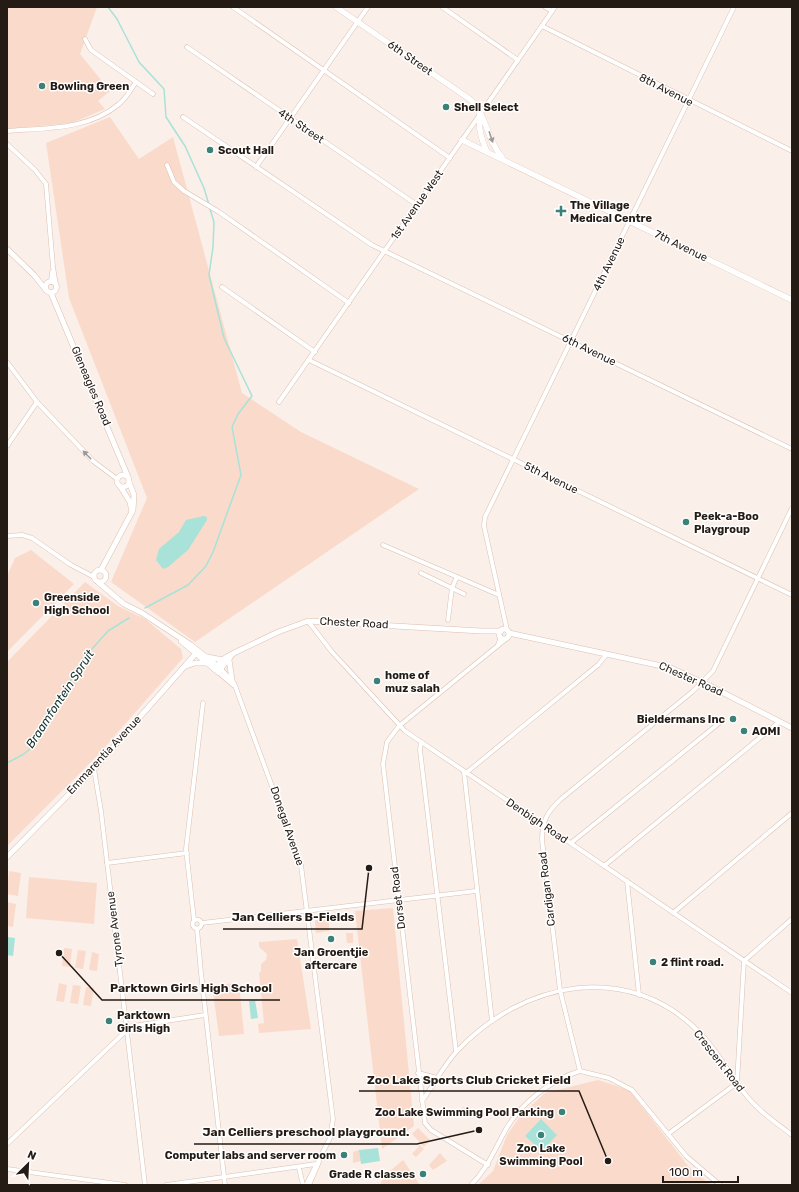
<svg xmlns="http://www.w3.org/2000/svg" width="799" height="1192" viewBox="0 0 799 1192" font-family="Rubik,sans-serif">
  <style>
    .green { fill: #fadbcb }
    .water { fill: #a8e2d8 }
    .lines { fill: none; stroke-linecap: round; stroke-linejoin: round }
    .stream { stroke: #a8e2d8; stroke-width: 1.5 }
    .minor-casing { stroke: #dcbfb0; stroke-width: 5 }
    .tertiary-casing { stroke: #dcbfb0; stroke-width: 6 }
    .secondary-casing { stroke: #dcbfb0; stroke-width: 6 }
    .minor { stroke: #fff; stroke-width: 4 }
    .tertiary { stroke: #fff; stroke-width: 5 }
    .secondary { stroke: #fff; stroke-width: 5.5 }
    .oneway { fill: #9d9896 }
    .poi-dot { fill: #3b8177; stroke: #fff; stroke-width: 1.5 }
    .labels { text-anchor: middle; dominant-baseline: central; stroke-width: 3; stroke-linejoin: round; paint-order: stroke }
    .street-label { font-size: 11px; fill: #251b15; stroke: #fff }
    .poi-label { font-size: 11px; font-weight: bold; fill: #251b15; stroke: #fff; text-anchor: start }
    .water-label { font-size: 12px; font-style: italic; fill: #122f2b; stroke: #fff }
    .leader { fill: none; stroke: #251b15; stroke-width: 1.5 }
    .callout-dot { fill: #251b15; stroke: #fff; stroke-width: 1.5 }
    .callout-label { font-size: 12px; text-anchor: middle; font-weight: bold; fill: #251b15; stroke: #fff; stroke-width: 3; stroke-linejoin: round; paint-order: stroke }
  </style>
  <rect width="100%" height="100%" fill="#fbefe9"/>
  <!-- green -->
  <g class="green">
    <polygon points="7,7 97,7 80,54 110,91 98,101 105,109 72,123 7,129"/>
    <polygon points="110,117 139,159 173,137 242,393 301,432 419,489 195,642 111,582 147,498 69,298 46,143"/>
    <polygon points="31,550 74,584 7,652 7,576 15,558"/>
    <polygon points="85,582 118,606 145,619 181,649 183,658 97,756 7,846 7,662"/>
    <polygon points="9,871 21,873 18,896 7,894"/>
    <polygon points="29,877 97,883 94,924 26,918"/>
    <polygon points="7,902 16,904 13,927 7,926"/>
    <polygon points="393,908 414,1126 382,1149 355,911"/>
    <polygon points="340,913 341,922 331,922 331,914"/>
    <polygon points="329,914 329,931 316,933 315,921 321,915"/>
    <polygon points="346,933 353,933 353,943 347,943"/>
    <polygon points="297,939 311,1029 259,1033 258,1024 264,1023 259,973 261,972 261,964 266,960 267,954 259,947 259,942"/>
    <polygon points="64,948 72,949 70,967 62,966"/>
    <polygon points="78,950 86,951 83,969 75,968"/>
    <polygon points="92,952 99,954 97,971 89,970"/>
    <polygon points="59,983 67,985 64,1002 56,1001"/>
    <polygon points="239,983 244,1034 219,1036 212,985"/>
    <polygon points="73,985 81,986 78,1004 70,1003"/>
    <polygon points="86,987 94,988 91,1006 83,1005"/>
    <polygon points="598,1080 629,1090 689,1167 711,1185 478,1185 493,1171 507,1135 521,1115 545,1093"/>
    <polygon points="462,1107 468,1109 468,1112 478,1113 478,1117 461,1115"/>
    <polygon points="418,1128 430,1140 424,1147 412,1134"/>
    <polygon points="420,1145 424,1149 416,1157 412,1154"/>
    <polygon points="359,1150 361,1161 353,1163 353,1152"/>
    <polygon points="440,1153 447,1161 433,1170 429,1165"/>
    <polygon points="403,1160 420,1185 380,1185 384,1176"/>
  </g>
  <!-- water -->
  <g class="water">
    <polygon points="204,516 207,517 207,520 188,550 168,567 163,569 156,560 159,549 179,532 186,520"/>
    <polygon points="7,937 15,938 13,956 7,955"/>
    <polygon points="255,1000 258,1018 251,1019 249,1001"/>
    <polygon points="541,1119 557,1135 542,1151 525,1136"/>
    <polygon points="378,1148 380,1161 361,1164 359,1150"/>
  </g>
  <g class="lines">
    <!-- stream -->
    <g class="stream">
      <polyline points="108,7 117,19 139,62 164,89 166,117 185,146 204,188 209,205"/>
      <polyline points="145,608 188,585 206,566 213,552 241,475 232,427 238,414 252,396 224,338 209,275 213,247 214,222 210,209"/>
      <polyline points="7,763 24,754 32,747 83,659 108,631 129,618"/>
    </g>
    <defs>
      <g id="minor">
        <polyline points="233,7 450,158"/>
        <polyline points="442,7 518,60"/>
        <polyline points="545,7 552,11"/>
        <polyline points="542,26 792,151"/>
        <polyline points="85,39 91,50 153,94"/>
        <polyline points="187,47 417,205"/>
        <polyline points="183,117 372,245 792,449"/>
        <path d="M7,131C45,128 89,130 119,104C126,99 131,89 136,82"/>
        <polyline points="7,144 35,170 46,184 53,267 56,285"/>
        <polyline points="167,165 174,182 184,191 219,212 349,303"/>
        <polyline points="256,167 368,7"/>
        <polyline points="51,282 52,272"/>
        <polyline points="222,287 315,352"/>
        <polyline points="309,360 792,595"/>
        <polyline points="7,362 37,402 93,461 117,479"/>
        <polyline points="279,402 555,7"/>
        <polyline points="7,446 37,402"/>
        <polyline points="7,536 22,535 32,538 71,565 94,577"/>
        <polyline points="383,545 499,595"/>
        <polyline points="421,573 464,594"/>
        <polyline points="448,620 452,588 457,577"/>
        <polyline points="308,621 332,652 405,731 792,993"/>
        <polyline points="507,630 484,526 485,517 734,7"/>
        <polyline points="498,645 501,637"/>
        <polyline points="221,669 234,683 301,865 333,1119 330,1138 306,1185"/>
        <polyline points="218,672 233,685"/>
        <polyline points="421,742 420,750 456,1051"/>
        <polyline points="94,769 101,811 145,1185"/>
        <polyline points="464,772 492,1021"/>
        <polyline points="466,773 598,665 607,654"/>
        <polyline points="571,843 723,720"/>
        <polyline points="107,863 187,853"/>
        <polyline points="604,866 779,722"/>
        <polyline points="627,881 639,995"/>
        <polyline points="673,913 792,813"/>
        <circle cx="197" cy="924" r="4.5"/>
        <polyline points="194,920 186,849 203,703"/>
        <polyline points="202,923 476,891"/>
        <polyline points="197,929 201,973 225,1185"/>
        <polyline points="127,1027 205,1015"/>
        <path d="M580,1071L560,990L542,840C542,821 547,812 561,799L692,692L713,671L792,508"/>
        <polyline points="580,1071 609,1078 632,1090 686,1156 720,1185"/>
        <polyline points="418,1073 437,1078"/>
        <path d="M422,1101C434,1085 443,1066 457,1051C523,981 629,959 701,1034C721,1055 733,1082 752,1102C764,1115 779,1125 792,1135"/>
        <polyline points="668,1134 737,1083 744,961 792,919"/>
        <polyline points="7,1144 127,1030"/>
        <polyline points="488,1165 431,1130 425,1123 383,764 387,742 399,726 506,639"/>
        <polyline points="299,1168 303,1185"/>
        <polyline points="7,1169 125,1185"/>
        <polyline points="166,1185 316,1164"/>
        <polyline points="309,1185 319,1162"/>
        <path d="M471,1185C487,1169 494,1151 505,1131C520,1104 550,1080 580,1071"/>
      </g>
      <g id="tertiary">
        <polyline points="7,249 34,275 46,290"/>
        <circle cx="51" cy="287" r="5.5"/>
        <polyline points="51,293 128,477"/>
        <circle cx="123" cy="481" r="6"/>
        <polyline points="120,486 130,502 132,512"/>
        <circle cx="100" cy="576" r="6"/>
        <polyline points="101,570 133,510 134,495 129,482"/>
        <polyline points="98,582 124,604 142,613 191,645 221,669"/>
        <circle cx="504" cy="634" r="5"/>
        <polyline points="509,633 671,668 708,685 792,728"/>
        <polyline points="181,641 218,672 232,655"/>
        <polyline points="207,657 223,660"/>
        <polyline points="229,660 232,680"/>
        <polyline points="186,666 195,663 206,663"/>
        <polyline points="214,669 225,658 236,652 278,632 308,621 481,631 501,631"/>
        <polyline points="7,857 94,769 198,651"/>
      </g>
      <g id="secondary">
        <path d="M336,7L471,100C488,118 487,141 502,157"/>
        <path d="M480,113C478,128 481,138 487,152"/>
        <polyline points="462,140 792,300"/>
      </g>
    </defs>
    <!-- minor casing -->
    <use href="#minor" class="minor-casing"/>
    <!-- tertiary casing -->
    <use href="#tertiary" class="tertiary-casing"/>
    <!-- secondary casing -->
    <use href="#secondary" class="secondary-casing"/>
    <!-- minor -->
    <use href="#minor" class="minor"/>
    <!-- tertiary -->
    <use href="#tertiary" class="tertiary"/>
    <!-- secondary -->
    <use href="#secondary" class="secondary"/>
  </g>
  <!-- one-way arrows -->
  <defs><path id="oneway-solid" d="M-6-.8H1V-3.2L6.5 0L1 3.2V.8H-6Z"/></defs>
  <g class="oneway">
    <use href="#oneway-solid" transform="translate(491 137) rotate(71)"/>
    <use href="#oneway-solid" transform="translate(87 455) rotate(-134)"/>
  </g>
  <!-- markers -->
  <g class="poi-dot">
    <circle cx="42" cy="86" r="4"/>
    <circle cx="446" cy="107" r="4"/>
    <circle cx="210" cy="150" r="4"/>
    <path d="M559 205h4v4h4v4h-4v4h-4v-4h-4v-4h4z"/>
    <circle cx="686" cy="522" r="4"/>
    <circle cx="36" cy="603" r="4"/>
    <circle cx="377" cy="681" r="4"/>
    <circle cx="733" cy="719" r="4"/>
    <circle cx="744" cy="731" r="4"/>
    <circle cx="331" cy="939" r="4"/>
    <circle cx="653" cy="962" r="4"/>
    <circle cx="109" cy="1021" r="4"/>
    <circle cx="562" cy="1112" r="4"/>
    <circle cx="541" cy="1135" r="4"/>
    <circle cx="344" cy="1155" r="4"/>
    <circle cx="423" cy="1174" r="4"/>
  </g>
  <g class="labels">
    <!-- street labels -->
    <g class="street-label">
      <text transform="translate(410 58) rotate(35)">6th Street</text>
      <text transform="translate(666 90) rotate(27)">8th Avenue</text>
      <text transform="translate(301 126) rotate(34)">4th Street</text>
      <text transform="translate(417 205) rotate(-55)">1st Avenue West</text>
      <text transform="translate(681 246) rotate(26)">7th Avenue</text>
      <text transform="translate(609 264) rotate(-64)">4th Avenue</text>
      <text transform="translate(589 350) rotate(26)">6th Avenue</text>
      <text transform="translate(91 386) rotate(67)">Gleneagles Road</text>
      <text transform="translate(551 478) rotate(26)">5th Avenue</text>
      <text transform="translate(354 623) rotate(3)">Chester Road</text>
      <text transform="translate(691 679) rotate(24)">Chester Road</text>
      <text transform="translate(104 755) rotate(-47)">Emmarentia Avenue</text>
      <text transform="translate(537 821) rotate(34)">Denbigh Road</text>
      <text transform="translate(287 826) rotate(71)">Donegal Avenue</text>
      <text transform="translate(547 889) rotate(-97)">Cardigan Road</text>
      <text transform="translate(398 898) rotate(-97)">Dorset Road</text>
      <text transform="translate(115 929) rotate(-97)">Tyrone Avenue</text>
      <text transform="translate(719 1061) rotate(52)">Crescent Road</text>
    </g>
    <!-- poi labels -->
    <g class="poi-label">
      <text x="50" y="86">Bowling Green</text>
      <text x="454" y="107">Shell Select</text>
      <text x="218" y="150">Scout Hall</text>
      <text x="570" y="205">The Village<tspan x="570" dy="13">Medical Centre</tspan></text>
      <text x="694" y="516">Peek-a-Boo<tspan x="694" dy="13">Playgroup</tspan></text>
      <text x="44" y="597">Greenside<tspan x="44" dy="13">High School</tspan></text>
      <text x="385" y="675">home of<tspan x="385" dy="13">muz salah</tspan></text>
      <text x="725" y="719" text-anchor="end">Bieldermans Inc</text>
      <text x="752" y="731">AOMI</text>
      <text x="331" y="952" text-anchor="middle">Jan Groentjie<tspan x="331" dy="13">aftercare</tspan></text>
      <text x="661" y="962">2 flint road.</text>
      <text x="117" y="1015">Parktown<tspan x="117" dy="13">Girls High</tspan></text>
      <text x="554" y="1112" text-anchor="end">Zoo Lake Swimming Pool Parking</text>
      <text x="541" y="1148" text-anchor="middle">Zoo Lake<tspan x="541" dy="13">Swimming Pool</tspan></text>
      <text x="336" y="1155" text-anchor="end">Computer labs and server room</text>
      <text x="415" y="1174" text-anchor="end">Grade R classes</text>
    </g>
    <!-- water labels -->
    <g class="water-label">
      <text transform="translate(60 699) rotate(-57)">Braamfontein Spruit</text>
    </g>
  </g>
  <!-- callouts -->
  <path class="leader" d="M369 868L362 929H223M59 953L102 1000H280M608 1161L579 1091H359M479 1130L417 1144H194"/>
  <g class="callout-dot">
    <circle cx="369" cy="868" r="4"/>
    <circle cx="59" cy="953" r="4"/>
    <circle cx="608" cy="1161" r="4"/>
    <circle cx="479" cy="1130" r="4"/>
  </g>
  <g class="callout-label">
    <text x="293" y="921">Jan Celliers B-Fields</text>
    <text x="191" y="992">Parktown Girls High School</text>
    <text x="469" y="1084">Zoo Lake Sports Club Cricket Field</text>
    <text x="306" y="1136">Jan Celliers preschool playground.</text>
  </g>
  <!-- border -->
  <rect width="799" height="1192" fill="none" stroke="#251b15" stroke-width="16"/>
  <!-- north arrow -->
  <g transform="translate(28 1164) rotate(24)" stroke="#ffffff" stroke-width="3" paint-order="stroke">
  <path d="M0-3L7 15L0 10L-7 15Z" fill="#251b15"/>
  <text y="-6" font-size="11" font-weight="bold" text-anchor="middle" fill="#251b15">N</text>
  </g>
  <!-- scale -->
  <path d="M663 1176v6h75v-6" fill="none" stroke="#251b15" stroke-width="2"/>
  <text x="669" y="1176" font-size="12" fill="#251b15" stroke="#ffffff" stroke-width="3" paint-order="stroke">100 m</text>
</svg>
